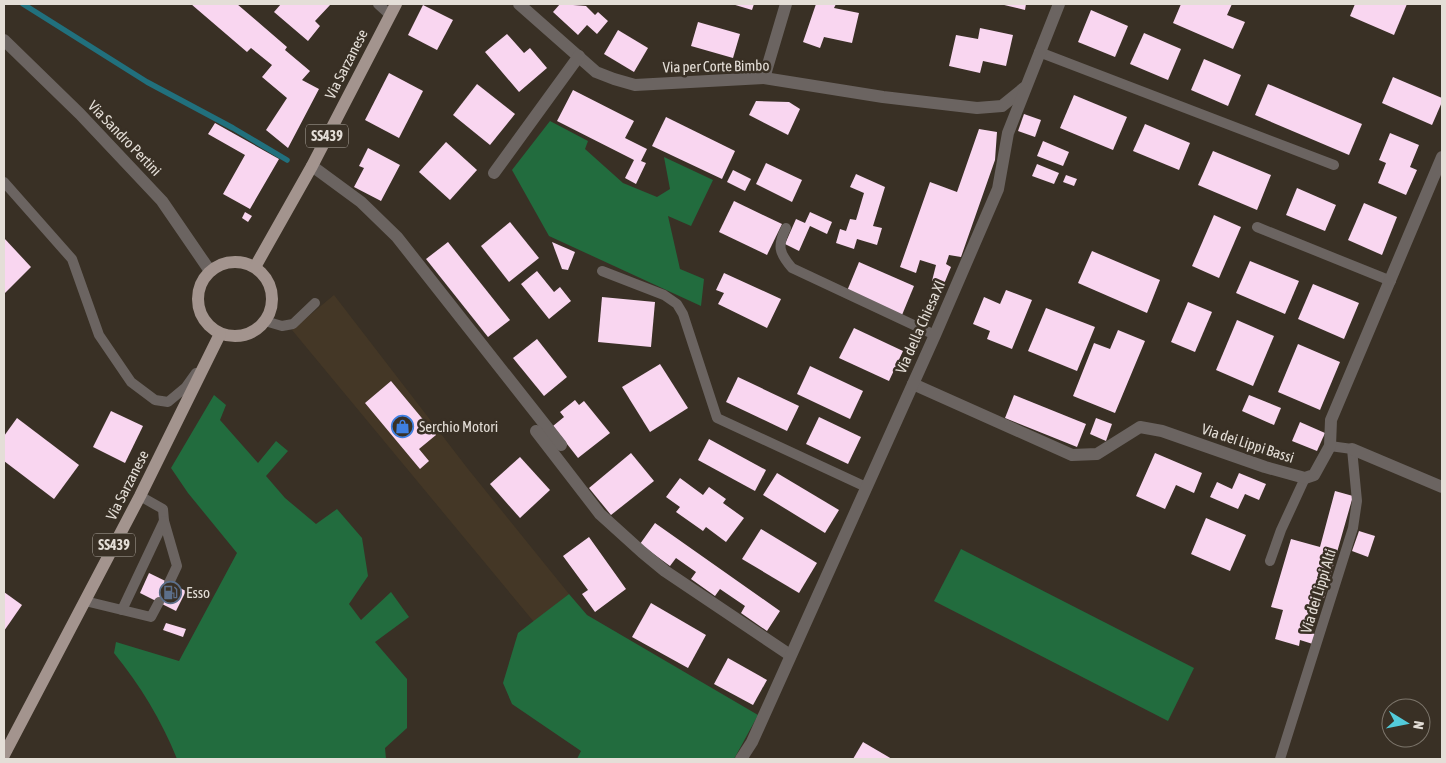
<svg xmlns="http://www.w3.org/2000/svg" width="1446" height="763" viewBox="0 0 1446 763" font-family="'Asap Condensed',sans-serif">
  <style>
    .built { fill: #443726 }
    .green { fill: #226c3e }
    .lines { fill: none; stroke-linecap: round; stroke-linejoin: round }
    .stream { stroke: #21707d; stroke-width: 5.5 }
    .building { fill: #f9d6f0 }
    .lane { stroke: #6b6461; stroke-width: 10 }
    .street { stroke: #6b6461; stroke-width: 12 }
    .primary { stroke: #a3948e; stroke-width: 12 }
    .labels { text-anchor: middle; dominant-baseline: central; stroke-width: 5; stroke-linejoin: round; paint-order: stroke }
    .shield { fill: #393025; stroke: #b1aaa2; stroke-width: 1 }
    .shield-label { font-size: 14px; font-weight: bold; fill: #e4ded7 }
    .street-label { font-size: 15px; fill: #e4ded7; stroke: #393025 }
    .poi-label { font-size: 15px; fill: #e4ded7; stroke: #393025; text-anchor: start }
  </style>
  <rect width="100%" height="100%" fill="#393025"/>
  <!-- built -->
  <polygon class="built" points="334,295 468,469 569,594 534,622 292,330"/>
  <!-- green -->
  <g class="green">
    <polygon points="550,121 588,141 585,149 623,183 657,197 670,189 664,157 713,180 691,226 668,216 680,269 704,279 701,306 549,236 512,170"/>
    <path d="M214,395L226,405L220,420L258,463L276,441L288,451L266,476L285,498L316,524L337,509L362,538L368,576L349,604L361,620L391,592L409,617L375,642L407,679V728L385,748L386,759H177C162,721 140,685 114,653L116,642L179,661L237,553L188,493L171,468Z"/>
    <polygon points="961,549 1194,668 1168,721 934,601"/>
    <polygon points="569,594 587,615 758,715 734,759 577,759 581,751 512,704 503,683 518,633"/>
  </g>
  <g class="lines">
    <!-- stream -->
    <polyline class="stream" points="23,4 147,82 233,128 287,160"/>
  </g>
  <!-- building -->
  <g class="building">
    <polygon points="191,4 237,4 287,47 285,50 310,71 302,80 319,89 288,148 266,130 287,98 262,77 272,65 251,48 247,52"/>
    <polygon points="281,4 331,4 315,21 320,26 308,41 274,12"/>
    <polygon points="560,4 586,6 595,15 598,12 608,21 597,34 587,25 578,35 553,12"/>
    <polygon points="732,4 754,4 752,10"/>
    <polygon points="816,4 836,4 834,8 859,13 852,43 824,37 820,48 803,42"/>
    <polygon points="1000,4 1026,4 1025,10"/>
    <polygon points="1181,4 1232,4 1227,15 1245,22 1233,49 1173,23"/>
    <polygon points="1355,4 1407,4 1394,35 1350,16"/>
    <polygon points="423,5 453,20 437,50 408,35"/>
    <polygon points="1091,10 1128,26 1115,57 1078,42"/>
    <polygon points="698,22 740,34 733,58 691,46"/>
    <polygon points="980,28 1013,35 1006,66 983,61 980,73 949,66 956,35 978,39"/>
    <polygon points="618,30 648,48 634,72 604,54"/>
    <polygon points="1144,33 1181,49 1168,80 1130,64"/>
    <polygon points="507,34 524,53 530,48 547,68 519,92 485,52"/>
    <polygon points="1204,59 1241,75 1228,106 1191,90"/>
    <polygon points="389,73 423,91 399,138 365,120"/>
    <polygon points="1393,77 1442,98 1442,102 1432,125 1382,103"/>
    <polygon points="477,84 515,114 490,145 453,115"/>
    <polygon points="1268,84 1362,124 1349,155 1255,115"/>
    <polygon points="573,90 634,121 625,138 647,149 641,161 646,163 636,184 625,178 634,160 557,121"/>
    <polygon points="1074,95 1127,117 1113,150 1060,128"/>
    <polygon points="756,101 789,102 800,109 788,135 749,115"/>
    <polygon points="1024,114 1041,120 1035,137 1018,131"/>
    <polygon points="666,117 735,151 722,179 652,146"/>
    <polygon points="215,123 279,159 250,209 223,194 245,155 208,134"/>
    <polygon points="1145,124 1190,143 1179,170 1133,151"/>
    <polygon points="979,129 997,132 995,160 961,257 949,255 946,264 951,267 944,284 932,281 936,265 920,260 916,273 900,267 930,182 957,192"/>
    <polygon points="1390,133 1419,145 1410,167 1417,170 1406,195 1378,183 1386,163 1379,160"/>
    <polygon points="1043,141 1069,152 1063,166 1037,156"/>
    <polygon points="446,142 477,170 450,200 419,172"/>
    <polygon points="368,148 400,165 381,201 354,187 364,168 359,166"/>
    <polygon points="1213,151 1271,175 1257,210 1198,185"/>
    <polygon points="766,163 802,180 792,202 756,184"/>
    <polygon points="1037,164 1059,173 1054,184 1032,176"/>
    <polygon points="733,170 751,179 745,191 727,182"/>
    <polygon points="856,174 885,187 873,226 882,228 877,245 857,239 854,249 836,243 840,229 846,231 850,219 856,220 864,193 850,187"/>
    <polygon points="1066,175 1077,179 1074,186 1063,182"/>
    <polygon points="1297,188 1336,205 1325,231 1286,215"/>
    <polygon points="734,201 782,224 767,255 719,232"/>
    <polygon points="1364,203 1397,217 1382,255 1348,240"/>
    <polygon points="245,212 252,216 248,222 242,218"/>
    <polygon points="810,212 832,222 827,234 810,226 799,251 785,244 796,219 805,223"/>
    <polygon points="1214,215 1241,227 1219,278 1192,266"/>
    <polygon points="510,222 539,258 509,282 481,246"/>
    <polygon points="4,238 31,267 4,294"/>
    <polygon points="448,242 510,320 488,337 426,259"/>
    <polygon points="552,242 575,252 568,270 562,269"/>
    <polygon points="1092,251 1160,280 1147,313 1078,283"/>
    <polygon points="1250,261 1299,281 1285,314 1236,293"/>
    <polygon points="859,262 914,286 902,315 847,291"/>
    <polygon points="537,271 554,292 560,287 571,301 549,319 521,284"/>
    <polygon points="724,273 781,299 767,328 718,304 724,293 716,290"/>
    <polygon points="1313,284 1359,303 1344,339 1298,319"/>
    <polygon points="1006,290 1032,300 1012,349 987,339 990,331 973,324 984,297 1000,304"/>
    <polygon points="602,297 655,302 651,347 598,342"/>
    <polygon points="1188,302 1212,312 1195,352 1171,342"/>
    <polygon points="1046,308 1095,327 1077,371 1028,351"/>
    <polygon points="1237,320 1274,336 1253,386 1216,370"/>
    <polygon points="854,328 903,351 889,381 839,358"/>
    <polygon points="1118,330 1145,341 1115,413 1073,396 1094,343 1110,349"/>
    <polygon points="537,339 567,377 544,396 513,358"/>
    <polygon points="1298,344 1340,362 1320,410 1278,392"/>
    <polygon points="660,364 688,408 650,432 622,387"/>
    <polygon points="810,366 863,391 850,419 797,394"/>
    <polygon points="738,377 799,406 787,431 726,402"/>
    <polygon points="391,381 436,435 419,449 429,461 420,469 365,403"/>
    <polygon points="1014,395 1086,424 1077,447 1005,418"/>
    <polygon points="1249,395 1281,408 1274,425 1242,411"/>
    <polygon points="575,400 579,405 584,401 610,433 578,458 553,426 564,417 560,412"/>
    <polygon points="111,411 143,426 125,463 93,447"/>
    <polygon points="819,417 861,437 848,464 806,444"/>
    <polygon points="17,418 79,465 54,499 4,461 4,436"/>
    <polygon points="1096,418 1112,424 1106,441 1090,434"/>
    <polygon points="1300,422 1325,433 1317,451 1292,441"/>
    <polygon points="709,439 766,470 755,491 698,460"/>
    <polygon points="631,453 654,481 611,515 589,488"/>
    <polygon points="1155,453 1202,473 1194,493 1176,485 1165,509 1136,496"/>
    <polygon points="520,457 550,490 520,518 490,484"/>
    <polygon points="777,473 839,510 825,533 763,495"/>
    <polygon points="1239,473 1266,484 1259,500 1245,494 1238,509 1210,497 1217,482 1232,489"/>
    <polygon points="680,478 703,495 709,487 726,499 723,503 744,518 726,542 706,527 703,531 676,512 680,507 666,497"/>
    <polygon points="1335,491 1353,496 1324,598 1315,595 1304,631 1318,635 1316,645 1300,640 1299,646 1275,639 1283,610 1271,607 1291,539 1320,547"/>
    <polygon points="1206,518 1246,535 1230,571 1191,554"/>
    <polygon points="655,523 780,611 767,631 741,613 745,606 720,589 715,596 691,579 696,572 676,558 670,566 640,544"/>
    <polygon points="761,529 817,563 799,593 742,559"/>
    <polygon points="1359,531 1375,536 1368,557 1352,551"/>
    <polygon points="589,537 626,589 595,612 582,594 588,590 563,556"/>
    <polygon points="149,573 186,591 176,611 140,593"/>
    <polygon points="4,592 22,605 4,631"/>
    <polygon points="651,603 706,635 688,668 632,637"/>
    <polygon points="166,623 186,629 183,637 163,630"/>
    <polygon points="728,658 767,680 753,705 714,684"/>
    <polygon points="863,742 892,759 853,759"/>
  </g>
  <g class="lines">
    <!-- lane -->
    <g class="lane">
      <polyline points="378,4 390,15"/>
      <polyline points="1039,52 1334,165"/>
      <polyline points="4,182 72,259 99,335 131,382 155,400 168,402 186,387 196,373"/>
      <polyline points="1257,227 1391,281"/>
      <path d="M786,228C777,246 779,253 792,268L935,335"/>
      <polyline points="602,271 664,295 677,304 683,314 717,418 866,487"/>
      <polyline points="265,321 282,326 293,324 315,303"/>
      <polyline points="140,496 163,509 164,521 177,566 169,583"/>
      <polyline points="1270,561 1281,530 1305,478"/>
      <polyline points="85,601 151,617 159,602"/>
      <polyline points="122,610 164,521"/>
      <polyline points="1280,759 1353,528 1357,501 1352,449 1330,446"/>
    </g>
    <!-- street -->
    <g class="street">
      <polyline points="519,4 596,72 614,79 635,85 764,78 883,97 977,108 1002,106 1024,88"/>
      <polyline points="4,40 80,114 162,201 210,271"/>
      <polyline points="764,78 786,4"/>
      <polyline points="312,166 361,202 397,237 561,445"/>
      <polyline points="494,173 579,56"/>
      <polyline points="913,384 1072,455 1097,454 1140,427 1162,431 1265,467 1305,478 1314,475 1330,446 1331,420 1442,157"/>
      <polyline points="536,431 600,514 642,552 665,571 790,655"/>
      <polyline points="1352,449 1442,487"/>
      <polyline points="741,759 752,742 935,335 998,189 1008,133 1059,4"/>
    </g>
    <!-- primary -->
    <g class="primary">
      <circle cx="235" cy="299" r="37"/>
      <polyline points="255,267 312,166 396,4"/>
      <polyline points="4,755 140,496 220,334"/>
    </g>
  </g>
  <!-- icons -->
  <defs>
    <symbol id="shop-ring" viewBox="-11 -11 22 22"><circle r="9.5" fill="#393025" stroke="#3f7fe0" stroke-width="1.5"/><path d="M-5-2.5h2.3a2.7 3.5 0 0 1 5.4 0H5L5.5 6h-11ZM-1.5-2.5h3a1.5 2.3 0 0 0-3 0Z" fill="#3f7fe0"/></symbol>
    <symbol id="fuel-ring" viewBox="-11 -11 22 22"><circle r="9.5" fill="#393025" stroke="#5c6f8a" stroke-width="1.5"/><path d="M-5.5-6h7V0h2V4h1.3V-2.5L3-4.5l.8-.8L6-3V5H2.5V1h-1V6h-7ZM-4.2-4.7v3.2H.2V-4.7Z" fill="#5c6f8a"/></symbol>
  </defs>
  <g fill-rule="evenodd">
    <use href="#shop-ring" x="390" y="414" width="25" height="25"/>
    <use href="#fuel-ring" x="158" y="580" width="25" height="25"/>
  </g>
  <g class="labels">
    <!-- shield labels -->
    <g class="shield">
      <rect x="306" y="124.5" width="42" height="23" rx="4"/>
      <rect x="93" y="533.5" width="42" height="23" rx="4"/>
    </g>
    <g class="shield-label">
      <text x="327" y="136">SS439</text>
      <text x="114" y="545">SS439</text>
    </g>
    <!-- street labels -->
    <g class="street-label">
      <text transform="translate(346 64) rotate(-63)">Via Sarzanese</text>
      <text transform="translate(716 66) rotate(-1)">Via per Corte Bimbo</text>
      <text transform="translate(125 138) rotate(46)">Via Sandro Pertini</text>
      <text transform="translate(920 327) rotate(-66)">Via della Chiesa XI</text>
      <text transform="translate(1248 443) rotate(18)">Via dei Lippi Bassi</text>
      <text transform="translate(127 485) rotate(-63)">Via Sarzanese</text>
      <text transform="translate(1318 591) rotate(-73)">Via dei Lippi Alti</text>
    </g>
    <!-- poi labels -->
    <g class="poi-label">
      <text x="419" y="426">Serchio Motori</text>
      <text x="186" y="592">Esso</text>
    </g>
  </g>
  <!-- border -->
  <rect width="1446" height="763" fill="none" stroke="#e4ded7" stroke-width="10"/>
  <!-- north arrow -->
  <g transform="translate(1406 723) rotate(100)"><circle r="24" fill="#393025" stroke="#7d766c"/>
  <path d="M0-4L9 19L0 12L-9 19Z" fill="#53cbdb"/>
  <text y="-8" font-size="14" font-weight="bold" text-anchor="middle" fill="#e4ded7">N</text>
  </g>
</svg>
